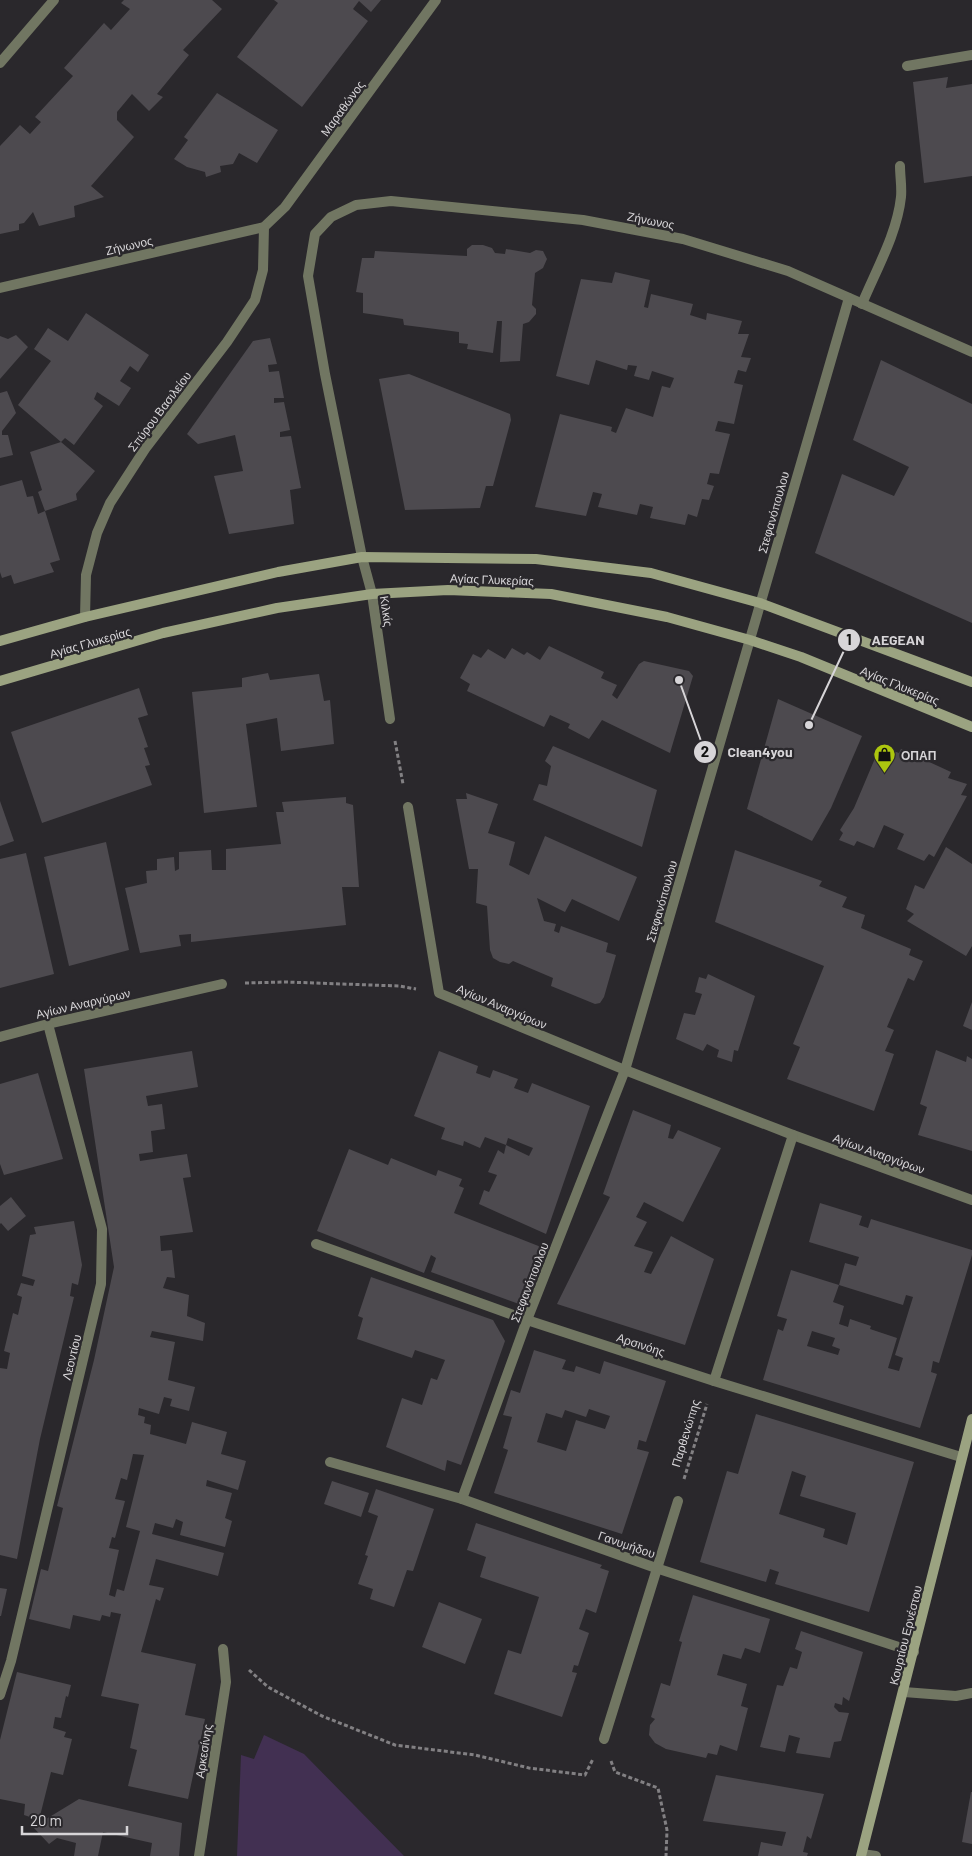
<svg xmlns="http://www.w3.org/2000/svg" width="972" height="1856" viewBox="0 0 972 1856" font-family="Barlow,sans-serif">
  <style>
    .grass { fill: #423052 }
    .building { fill: #4d4a4f; fill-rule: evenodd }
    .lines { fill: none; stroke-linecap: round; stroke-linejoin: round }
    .path { stroke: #828083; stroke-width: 3; stroke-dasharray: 4 2.5; stroke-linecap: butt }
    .lane { stroke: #717662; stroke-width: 10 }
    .street { stroke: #717662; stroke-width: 10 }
    .secondary { stroke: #9ba381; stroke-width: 10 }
    .labels { text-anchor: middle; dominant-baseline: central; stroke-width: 4.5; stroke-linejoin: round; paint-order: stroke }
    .street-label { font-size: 12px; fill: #d7d5d8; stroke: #2a282c }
    .poi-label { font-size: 12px; font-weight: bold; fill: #d7d5d8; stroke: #2a282c; text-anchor: start }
    .leader { fill: none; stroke: #d7d5d8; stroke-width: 2 }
    .callout-dot { fill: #d7d5d8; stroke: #2a282c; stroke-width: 2 }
    .mark-label { font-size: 15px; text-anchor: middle; font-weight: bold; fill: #111 }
    .callout-label { font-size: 14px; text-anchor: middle; font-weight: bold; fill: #d7d5d8; stroke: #2a282c; stroke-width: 4.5; stroke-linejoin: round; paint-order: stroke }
  </style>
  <rect width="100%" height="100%" fill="#2a282c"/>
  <!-- grass -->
  <polygon class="grass" points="264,1735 304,1754 404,1856 237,1856 241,1755 254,1759"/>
  <!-- building -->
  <g class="building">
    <polygon points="124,0 212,0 222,9 183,50 189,55 157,94 163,97 149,111 132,94 117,112 117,120 134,137 91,186 104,197 74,206 75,217 39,226 33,212 24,223 19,224 19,230 0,234 0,146 20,125 30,134 41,122 35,117 73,76 64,68 104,23 111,30 130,9 121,3"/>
    <polygon points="274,0 381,0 371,12 359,1 353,9 368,21 302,107 237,57 278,3"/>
    <polygon points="948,77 946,88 972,84 972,176 924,183 913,82"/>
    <polygon points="217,93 278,130 257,163 239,153 233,164 220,166 221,172 206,177 205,172 187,167 174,159 188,140 184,137"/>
    <polygon points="472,245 483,245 492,248 495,253 505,254 506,249 530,253 536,250 543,251 547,259 543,268 535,273 532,305 536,309 536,314 529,322 523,324 520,361 500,362 502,321 497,321 493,353 467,349 468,344 459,343 459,332 404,325 403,319 363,313 363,293 356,292 362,258 374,258 375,251 467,256 467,249"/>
    <polygon points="615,272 650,280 644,307 648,308 651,294 693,304 690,315 706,320 707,313 742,321 738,334 749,334 741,357 751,358 746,372 738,370 734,383 743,385 734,424 718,421 715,431 730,434 719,474 710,473 707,484 714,486 709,500 702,499 697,517 688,514 685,525 650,518 653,507 640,504 637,515 598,507 602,494 593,492 586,516 535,507 560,414 612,427 611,431 616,433 626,408 653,417 662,386 670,388 674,378 652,371 649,380 634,376 637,366 628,365 627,370 596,360 589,385 556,376 581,279 612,283"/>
    <polygon points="86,313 149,355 138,372 130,366 120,381 131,388 119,406 97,392 94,399 103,406 74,445 65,438 61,442 18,405 51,361 34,349 48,328 68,341"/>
    <polygon points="16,335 28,347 0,379 0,336 8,339"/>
    <polygon points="270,338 277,364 268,365 269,372 279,371 284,398 274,398 274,403 284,402 290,430 280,432 280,437 291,436 301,488 290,490 294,524 229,534 214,476 243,471 235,435 198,444 187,434 253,341"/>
    <polygon points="881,360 972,404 972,623 815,553 842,474 894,496 909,467 853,440"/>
    <polygon points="409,374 510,414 511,420 493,486 486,486 480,508 405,510 379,379"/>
    <polygon points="7,391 16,413 2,431 2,435 8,435 13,455 0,458 0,393"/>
    <polygon points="61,442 95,471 76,494 77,500 45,511 38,492 42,490 30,452"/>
    <polygon points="22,480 27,497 33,496 38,514 45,511 60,560 50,563 54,572 14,584 11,575 2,578 0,572 0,486"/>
    <polygon points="549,646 604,672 601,678 617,685 612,695 617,699 639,664 644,661 689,671 693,676 670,753 602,720 589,739 568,728 570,724 550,715 544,727 467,691 470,684 460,678 473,654 481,658 488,649 505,659 512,648 524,655 527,652 540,660"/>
    <polygon points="268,673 270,680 319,674 324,701 330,700 334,744 281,751 277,718 246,724 257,807 204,813 192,692 242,687 242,678"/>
    <polygon points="139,688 148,715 138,718 148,747 144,748 150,765 145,766 152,785 42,823 11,732"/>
    <polygon points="778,699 862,736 831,808 812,841 747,809"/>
    <polygon points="553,746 657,790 642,847 533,800 539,784 547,786 551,766 545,761"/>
    <polygon points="885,748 899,753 901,749 951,772 948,778 967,784 961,795 967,796 934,857 929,854 924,861 897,849 904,834 884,825 874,848 857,841 854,846 839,840 843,833 840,830 854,808 876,756 881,759"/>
    <polygon points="466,793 498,804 488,833 515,842 509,865 529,875 545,836 637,877 619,921 572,899 565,912 537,898 544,921 556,924 554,931 559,933 561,926 608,943 606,952 616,955 604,997 600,1003 595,1004 551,986 553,978 513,961 509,964 500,962 493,958 490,950 487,906 476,903 478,869 469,869 456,799 467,799"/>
    <polygon points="346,797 346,803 353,805 359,887 342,887 346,925 191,942 191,934 179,935 181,946 140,953 125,888 147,883 146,871 157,870 157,859 174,857 175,871 179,869 179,852 211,850 212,870 226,870 226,849 281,844 276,812 284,812 282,802"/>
    <polygon points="0,801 14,841 0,846"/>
    <polygon points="106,842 129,950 69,966 44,857"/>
    <polygon points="946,847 972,864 972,946 966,956 907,921 914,914 906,909 915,885 924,889"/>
    <polygon points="735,850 822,881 819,886 847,897 842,907 865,915 861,928 911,949 909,955 923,961 914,981 908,978 887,1027 894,1030 885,1051 894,1054 874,1111 787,1079 800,1047 793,1044 824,966 715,922"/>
    <polygon points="26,853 54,974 0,988 0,859"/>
    <polygon points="708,974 755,996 738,1051 734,1050 732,1062 717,1057 719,1050 707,1044 703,1051 676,1039 684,1013 695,1015 702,994 695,992 699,977 706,979"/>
    <polygon points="972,1002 972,1030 963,1026"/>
    <polygon points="936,1050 966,1062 967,1056 972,1059 972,1151 918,1135 927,1107 920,1104"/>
    <path d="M192,1051L198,1087L146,1096L148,1106L162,1104L165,1129L151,1131L153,1152L139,1154L140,1161L187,1154L191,1177L183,1178L193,1232L160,1236L161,1251L172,1250L175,1278L167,1277L163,1288L189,1295L187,1316L205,1323L203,1341L152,1331L150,1337L175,1342L168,1380L195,1387L189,1411L170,1406L172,1399L164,1397L159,1414L139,1408L138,1415L145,1417L144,1423L151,1425L150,1434L186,1444L192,1422L227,1432L221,1454L246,1461L238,1490L207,1480L206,1486L232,1493L225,1518L232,1521L225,1547L180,1535L183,1522L176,1519L173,1528L155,1523L152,1534L224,1553L218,1576L156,1559L149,1585L164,1588L160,1601L156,1599L141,1652L196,1664L185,1715L205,1719L188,1799L128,1786L137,1750L130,1748L139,1704L101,1696L121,1614L111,1612L110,1617L102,1615L100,1621L73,1615L70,1629L29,1619L41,1569L48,1571L63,1508L57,1506L94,1360L114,1267L84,1069ZM133,1454L144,1455L126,1527L140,1531L124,1591L117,1589L115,1597L109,1595L119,1550L109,1548L112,1537L115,1538L125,1501L115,1499L121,1478L127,1480Z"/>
    <polygon points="439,1051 478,1066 476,1073 490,1078 493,1070 518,1079 514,1088 528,1093 532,1083 590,1106 546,1234 479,1204 484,1190 489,1192 497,1175 488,1172 498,1150 504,1154 506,1145 529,1156 533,1148 508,1138 506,1145 485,1137 480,1148 464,1141 463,1146 441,1139 445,1128 414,1116"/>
    <polygon points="38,1073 63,1159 4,1175 0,1164 0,1084"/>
    <polygon points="633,1110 671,1125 668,1138 673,1139 678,1130 721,1148 683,1222 644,1202 636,1217 647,1222 634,1246 653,1252 644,1272 651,1274 671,1236 714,1259 685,1345 557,1304 610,1197 603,1194"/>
    <polygon points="349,1149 388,1165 391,1158 436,1176 438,1170 462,1179 459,1186 464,1188 454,1213 541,1247 519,1304 431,1272 436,1258 431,1255 424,1273 317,1231"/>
    <polygon points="11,1197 26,1216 8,1231 1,1223 0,1224 0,1206"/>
    <path d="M820,1203L862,1216L859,1225L868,1228L871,1219L972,1250V1255L939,1363L933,1361L931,1372L937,1374L920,1428L763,1380L778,1329L783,1331L787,1319L777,1316L791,1270L839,1285L833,1302L844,1306L839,1324L848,1327L850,1319L871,1326L870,1329L897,1338L888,1368L899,1371L903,1358L895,1355L913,1297L906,1295L903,1305L839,1285L845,1263L856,1266L859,1257L809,1242ZM812,1331L835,1338L832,1346L840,1349L838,1355L807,1346Z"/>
    <polygon points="74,1221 82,1265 78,1285 72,1283 70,1296 74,1297 40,1439 17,1559 0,1555 0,1368 7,1369 10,1353 4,1351 13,1313 18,1315 22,1297 17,1295 21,1283 33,1286 35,1280 22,1276 30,1235 36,1234 34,1227"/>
    <polygon points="371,1277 493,1320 505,1341 461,1465 447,1460 445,1471 386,1447 402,1398 422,1405 431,1378 437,1380 445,1360 415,1350 412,1358 357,1339 363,1318 358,1316"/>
    <path d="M534,1350L566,1360L562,1369L574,1372L576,1366L600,1374L604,1361L666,1381L646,1442L639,1440L637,1449L649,1452L622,1534L494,1493L508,1450L503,1448L512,1417L503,1415L511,1390L520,1393ZM589,1409L610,1416L605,1429L576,1420L566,1451L537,1442L546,1413L562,1418L565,1410L586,1417Z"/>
    <path d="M756,1414L914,1462L869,1612L775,1584L779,1572L770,1569L766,1582L700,1562L727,1471L738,1474ZM792,1471L806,1476L800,1496L856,1513L847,1545L823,1537L825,1529L779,1514Z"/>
    <polygon points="332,1481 369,1493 361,1517 324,1504"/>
    <polygon points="376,1489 434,1509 413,1571 407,1570 394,1607 370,1599 373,1589 358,1584 368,1556 365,1555 378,1516 368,1512"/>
    <polygon points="476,1523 602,1565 600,1568 609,1571 596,1613 586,1609 579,1629 589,1633 578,1666 574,1665 572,1672 577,1673 562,1717 494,1694 508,1650 521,1654 539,1597 480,1577 486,1557 467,1550"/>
    <polygon points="0,1588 7,1589 1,1616 0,1616"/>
    <polygon points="693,1595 770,1619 760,1653 745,1648 741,1659 723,1654 717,1675 747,1684 741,1706 748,1708 737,1751 720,1745 717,1755 708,1753 706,1758 666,1749 655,1743 649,1735 650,1725 655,1719 651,1717 661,1683 670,1686 682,1642 679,1641"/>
    <polygon points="439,1602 482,1619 465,1664 422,1647"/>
    <polygon points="801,1631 863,1652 849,1701 843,1697 842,1705 835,1703 834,1707 839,1712 849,1713 841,1741 834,1742 830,1758 796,1753 800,1738 789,1735 785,1752 760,1747 777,1685 783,1686 790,1667 797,1669 802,1652 795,1649"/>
    <polygon points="17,1672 71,1685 68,1697 66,1696 61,1718 55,1717 53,1728 66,1732 64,1737 72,1739 63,1775 51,1772 39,1820 24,1815 25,1804 0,1799 0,1740"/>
    <polygon points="716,1775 824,1794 811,1839 807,1836 803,1852 808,1853 807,1856 758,1856 761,1842 782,1846 786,1832 703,1821"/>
    <polygon points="971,1792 972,1792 972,1844 962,1842"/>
    <polygon points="79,1799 182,1823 179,1856 150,1856 152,1843 103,1832 98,1856 74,1856 76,1843 57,1838 49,1844 33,1827"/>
  </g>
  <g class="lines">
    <!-- path -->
    <g class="path">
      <polyline points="395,741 403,784"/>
      <polyline points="245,983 286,982 399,986 416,989"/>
      <polyline points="684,1479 707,1404"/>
      <polyline points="249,1670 268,1687 322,1716 395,1745 475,1755 529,1768 585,1775 593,1759"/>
      <polyline points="611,1761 615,1772 658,1788 667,1830 666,1856"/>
    </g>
    <!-- lane -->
    <path class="lane" d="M862,304C876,270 897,234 901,197C902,187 900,176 900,166"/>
    <!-- street -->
    <g class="street">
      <polyline points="0,63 54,0"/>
      <polyline points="907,66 972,55"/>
      <polyline points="0,288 264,227 285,207 436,0"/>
      <polyline points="85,617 86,575 97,533 110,503 145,449 227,342 255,300 263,270 264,227"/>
      <polyline points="390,719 372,594 362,557 325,374 308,276 315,234 331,217 356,205 391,201 583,220 683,239 788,271 972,352"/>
      <polyline points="408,807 439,993 625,1070 793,1135 972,1200"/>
      <polyline points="0,1037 48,1024 222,984"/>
      <polyline points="316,1244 527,1320 714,1381 961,1457"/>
      <polyline points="714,1381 793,1135"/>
      <polyline points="330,1462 462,1499 656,1568 914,1652"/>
      <polyline points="462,1499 527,1320 625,1070 849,298"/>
      <polyline points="904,1692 956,1696 972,1693"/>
      <polyline points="0,1695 11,1661 101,1284 102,1229 48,1024"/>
      <polyline points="604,1739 678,1501"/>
      <polyline points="862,1854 876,1856"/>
      <polyline points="199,1856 226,1682 223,1649"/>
    </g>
    <!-- secondary -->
    <g class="secondary">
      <polyline points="0,641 85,617 278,572 362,557 536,559 651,573 760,603 972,682"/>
      <polyline points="0,681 163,633 277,608 372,594 448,590 551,594 667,617 750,640 801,657 972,727"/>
      <polyline points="861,1856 972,1419"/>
    </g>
  </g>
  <!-- icons -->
  <defs>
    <symbol id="shop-pin" viewBox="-11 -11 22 30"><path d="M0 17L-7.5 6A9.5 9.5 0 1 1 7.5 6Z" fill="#adc60f" stroke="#2a282c"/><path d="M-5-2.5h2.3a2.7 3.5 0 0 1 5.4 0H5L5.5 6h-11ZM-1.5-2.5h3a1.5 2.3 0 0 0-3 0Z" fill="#111"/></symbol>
  </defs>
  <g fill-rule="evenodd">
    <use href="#shop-pin" x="872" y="742" width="25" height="34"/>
  </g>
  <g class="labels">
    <!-- street labels -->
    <g class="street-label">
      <text transform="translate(342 108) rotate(-54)">Μαραθώνος</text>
      <text transform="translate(651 220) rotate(11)">Ζήνωνος</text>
      <text transform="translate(129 245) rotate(-13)">Ζήνωνος</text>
      <text transform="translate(159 411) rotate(-53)">Σπύρου Βασιλείου</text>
      <text transform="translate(773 512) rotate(-74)">Στεφανόπουλου</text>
      <text transform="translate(492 579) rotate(2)">Αγίας Γλυκερίας</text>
      <text transform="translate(387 611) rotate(81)">Κιλκίς</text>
      <text transform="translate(90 642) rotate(-16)">Αγίας Γλυκερίας</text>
      <text transform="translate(900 685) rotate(22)">Αγίας Γλυκερίας</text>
      <text transform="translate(661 901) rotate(-74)">Στεφανόπουλου</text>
      <text transform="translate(83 1003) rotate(-13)">Αγίων Αναργύρων</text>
      <text transform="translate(502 1006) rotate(23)">Αγίων Αναργύρων</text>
      <text transform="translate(879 1153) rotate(20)">Αγίων Αναργύρων</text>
      <text transform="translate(529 1282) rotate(-69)">Στεφανόπουλου</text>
      <text transform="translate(641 1344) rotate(18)">Αρσινόης</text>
      <text transform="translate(71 1357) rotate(-76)">Λεοντίου</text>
      <text transform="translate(685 1433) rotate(-73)">Παρθενώπης</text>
      <text transform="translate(627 1544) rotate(19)">Γανυμήδου</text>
      <text transform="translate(905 1635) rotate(-76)">Κουρτίου Ερνέστου</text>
      <text transform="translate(203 1751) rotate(-81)">Αρκεσίνης</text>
    </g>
    <!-- poi labels -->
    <g class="poi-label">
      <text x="901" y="755">ΟΠΑΠ</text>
    </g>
  </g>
  <!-- callouts -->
  <path class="leader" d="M809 725L849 640M679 680L705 752"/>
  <g class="callout-dot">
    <circle cx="809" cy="725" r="5"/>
    <circle cx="679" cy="680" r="5"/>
    <circle cx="849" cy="640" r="12"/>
    <circle cx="705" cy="752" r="12"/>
  </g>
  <g class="mark-label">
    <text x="849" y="645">1</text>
    <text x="705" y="757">2</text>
  </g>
  <g class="callout-label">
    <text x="898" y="645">AEGEAN</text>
    <text x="760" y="757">Clean4you</text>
  </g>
  <!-- scale -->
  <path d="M22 1826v8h105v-8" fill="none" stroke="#d7d5d8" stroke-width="2.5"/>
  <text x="30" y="1826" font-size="15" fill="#d7d5d8" stroke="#2a282c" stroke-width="4" paint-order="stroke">20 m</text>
</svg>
